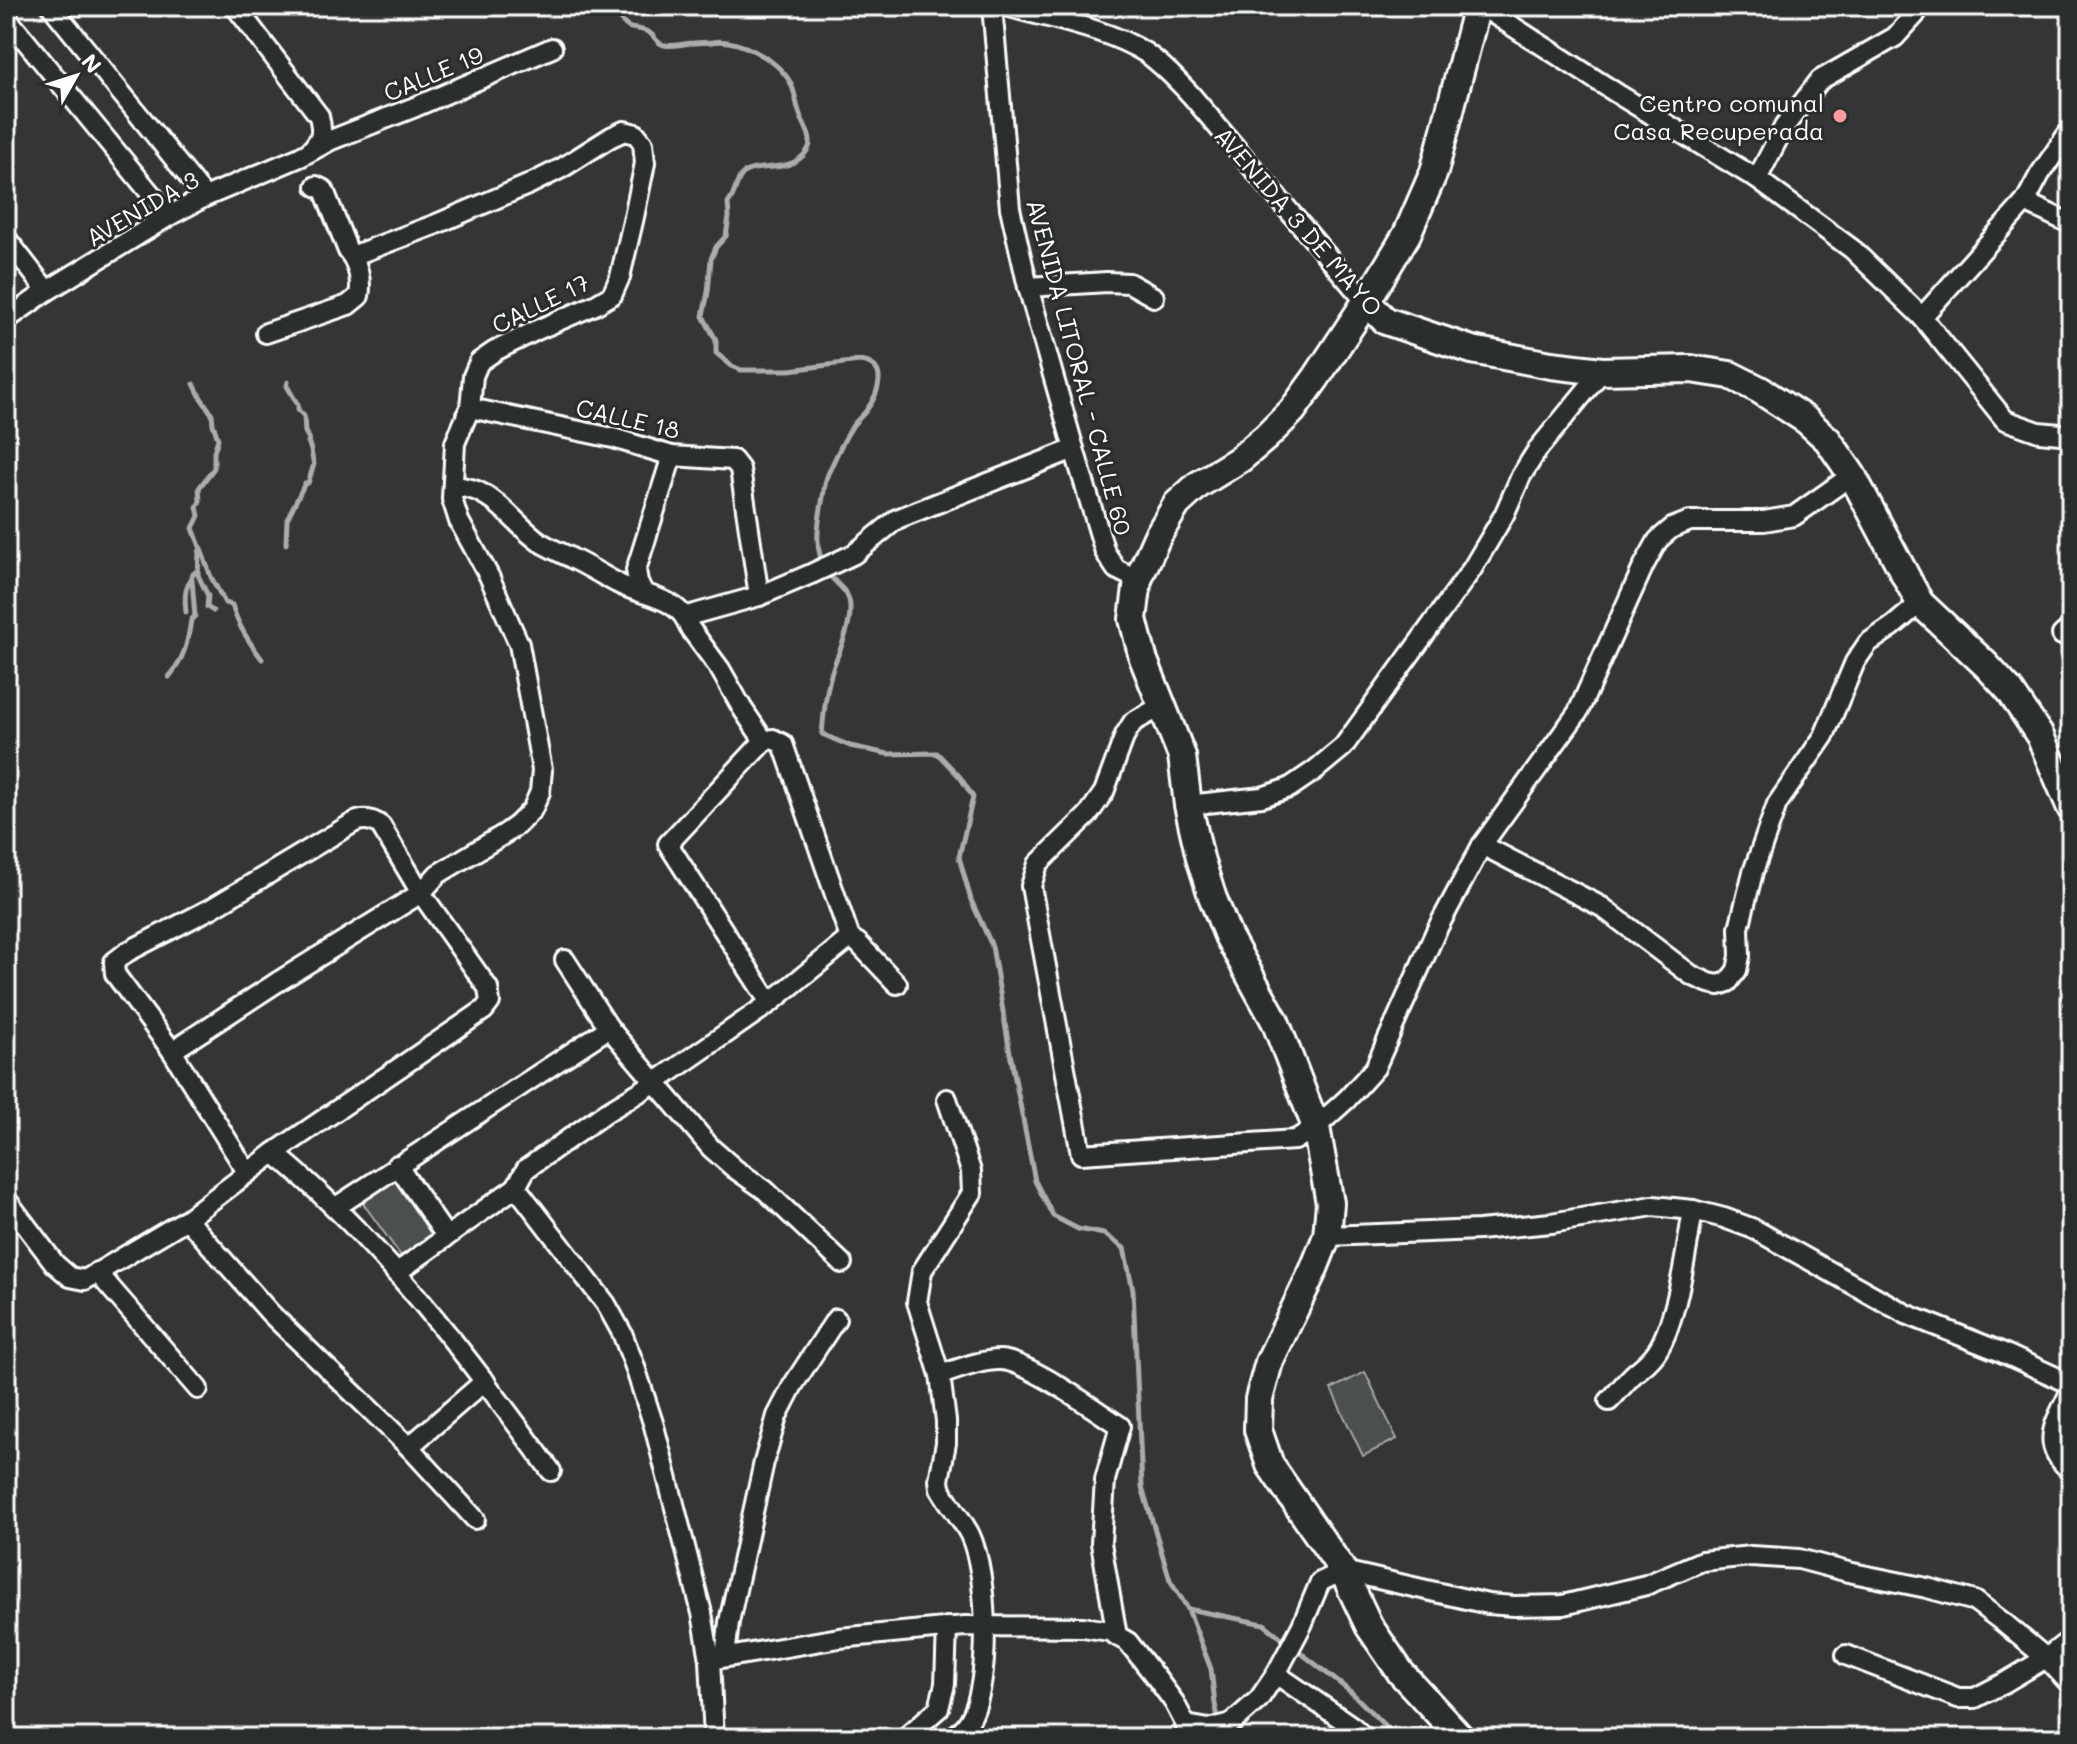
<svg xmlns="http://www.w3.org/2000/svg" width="2077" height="1744" viewBox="0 0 2077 1744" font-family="Mali,sans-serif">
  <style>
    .green { fill: #4c4f50; stroke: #a6a7a8; stroke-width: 2 }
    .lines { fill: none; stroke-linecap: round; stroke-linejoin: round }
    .stream { stroke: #abacad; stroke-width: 5 }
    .street-casing { stroke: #fff; stroke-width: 24 }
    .secondary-casing { stroke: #fff; stroke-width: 32 }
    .street { stroke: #2a2d2e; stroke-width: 18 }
    .secondary { stroke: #2a2d2e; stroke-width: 26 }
    .poi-dot { fill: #ff9aa2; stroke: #2a2d2e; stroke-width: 3 }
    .labels { text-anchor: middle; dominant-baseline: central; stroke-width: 6; stroke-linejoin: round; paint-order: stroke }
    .street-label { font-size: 24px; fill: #fff; stroke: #2a2d2e }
    .poi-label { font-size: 24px; fill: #fff; stroke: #2a2d2e; text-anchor: end }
  </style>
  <rect width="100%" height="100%" fill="#333536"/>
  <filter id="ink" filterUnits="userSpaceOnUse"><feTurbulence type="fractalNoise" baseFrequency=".0125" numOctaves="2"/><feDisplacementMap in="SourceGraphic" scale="16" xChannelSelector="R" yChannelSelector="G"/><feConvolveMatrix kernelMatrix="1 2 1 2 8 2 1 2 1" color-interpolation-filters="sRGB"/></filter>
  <g filter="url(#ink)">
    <!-- green -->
    <g class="green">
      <polygon points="396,1174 437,1231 401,1256 360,1199"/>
      <polygon points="1365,1372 1397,1439 1363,1456 1331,1389"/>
    </g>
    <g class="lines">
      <!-- stream -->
      <g class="stream">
        <path d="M580,6C594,19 600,13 614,16C620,17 623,24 628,27C635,30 645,28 651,34C657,39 656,43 664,45C675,47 684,43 694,43C701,42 705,43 712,42C737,37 778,60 790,82C796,93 796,106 801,117C805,127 815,140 807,151C791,174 761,163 745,172C735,178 737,194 728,203L729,217L726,236L716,247L711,259L708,292L703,316L716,340V353L732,366L741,370H790L859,361C890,364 879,393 866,411C862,416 857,420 853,425C844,439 835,458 828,474C825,481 824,490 823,497C818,523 812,552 829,574C837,586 851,591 850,609C850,630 840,648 833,668C826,689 824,712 822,734L850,746L888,754L937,753L960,777L973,797L959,857L971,900L992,946L1010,1053L1035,1181L1053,1216L1078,1229L1104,1234L1124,1248L1133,1290L1142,1487L1170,1580L1188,1609L1211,1669L1215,1704L1219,1721"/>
        <polyline points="194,384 201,398 212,414 213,424 218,439 214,452 214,468 199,488 200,501 197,507 199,516 193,528 201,549 199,552 198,575 208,596 207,607 213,611"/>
        <path d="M286,544L287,519L305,483H308L314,464C311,456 312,449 308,442L309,439L305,432L304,416L298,410V405L287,386L288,382"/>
        <path d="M201,549L211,577L225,603L232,605C238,626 249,642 262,659"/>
        <path d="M186,612C185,604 184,592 188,584C190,581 192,578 193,574L198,570"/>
        <path d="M169,677C184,660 188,641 191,620L195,616L192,580"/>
        <polyline points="1188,1609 1264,1624 1288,1643"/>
        <polyline points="1296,1649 1352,1693 1397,1738"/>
      </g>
      <defs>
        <g id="street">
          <polyline points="51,6 205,197"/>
          <path d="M235,6L319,116C323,132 322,138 311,150"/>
          <polyline points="992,6 1010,208 1028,287 1074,449 1105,552 1116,569 1138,580"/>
          <path d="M1006,6C1048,18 1109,29 1146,53C1163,65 1177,80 1191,95L1366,302"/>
          <polyline points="1481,6 1621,96 1757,179 1852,249 1922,317 2005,420 2039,432 2071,435"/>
          <polyline points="6,17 169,216"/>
          <polyline points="1757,179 1784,127 1820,80 1895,37 1915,15 1920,6"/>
          <polyline points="2025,202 2071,224"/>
          <polyline points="6,238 47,291"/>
          <polyline points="1028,287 1107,282 1129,283 1154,297"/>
          <polyline points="1922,317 2025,202 2040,174 2071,129"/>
          <polyline points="6,320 47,291 169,216 205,197 300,157 331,140 415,107 552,48"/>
          <path d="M266,333L348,305L359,296C362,281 358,263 348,251L324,190L316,186"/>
          <polyline points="470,408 613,438 672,456 733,460 740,469 759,596"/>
          <path d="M453,485C460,487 470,488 477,491C502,502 518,527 540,542C551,549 562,553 573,559C588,566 602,575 617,583C640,596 680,596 689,627L720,669L742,708L764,741"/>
          <polyline points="644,593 638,582 636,570 672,456"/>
          <polyline points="686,619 691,615 759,596 811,574 854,554 897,519 1074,449"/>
          <polyline points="2062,635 2071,627"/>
          <polyline points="1162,706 1133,722 1125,735 1104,792 1088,815 1038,864 1031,886 1081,1154 1295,1140 1316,1127 1347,1099 1375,1068 1436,931 1482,845 1578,712 1644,565 1658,540 1672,528 1690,521 1764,521 1794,516 1852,475"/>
          <polyline points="1188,805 1262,797 1289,788 1314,771 1343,747 1472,569 1504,515 1521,476 1538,449 1602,371"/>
          <polyline points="1482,845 1602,907 1691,975 1709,983 1719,985 1728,982 1737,970 1740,956 1739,928 1753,872 1777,804 1824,736 1855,662 1868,643 1893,626 1920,603"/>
          <polyline points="565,960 609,1028 711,1148 735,1169 765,1190 842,1263"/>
          <polyline points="770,1003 668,844 764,741 773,739 783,744 850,938 858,943 897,984"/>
          <polyline points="172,1051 276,983 421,893 438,874 506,833 517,825 532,810 540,792 542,770 519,644 489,576 459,521 452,499 455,443 470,408 473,376 479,362 495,351 537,330 595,305 612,295 620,277 634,217 645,163 643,143 636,134 624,131 611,137 562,168 530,184 434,225 352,256"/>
          <path d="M947,1099L971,1171L972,1193L922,1271L917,1302L940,1375L946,1421V1443L939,1480L940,1488C949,1504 962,1519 970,1535C988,1573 992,1685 969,1721C965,1728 959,1733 952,1738"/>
          <path d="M274,1153C383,1242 468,1358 551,1471"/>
          <polyline points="397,1165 446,1236"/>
          <polyline points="516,1187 606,1304 622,1333 634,1364 654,1426 702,1613 710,1660 714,1738"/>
          <path d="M6,1199L55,1264L70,1277L85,1280L187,1219L274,1153L484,1010L490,1002L488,988L421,893L381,826C372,819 363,818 353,823L212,908L127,952L114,962L115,974L172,1051L247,1172"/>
          <polyline points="336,1207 609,1028"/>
          <polyline points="187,1219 271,1314 409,1447 475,1519"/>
          <polyline points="1327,1236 1479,1230 1551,1223 1653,1206 1693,1210 1724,1218 1754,1229 1906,1314 1999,1351 2071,1384"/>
          <polyline points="97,1272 198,1389"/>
          <polyline points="396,1273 516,1187 526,1169 608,1111 656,1082 770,1003 850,938"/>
          <path d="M940,1375C959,1369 980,1360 1000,1360C1026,1360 1095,1410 1120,1426L1105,1480L1101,1543L1117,1636"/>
          <path d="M2071,1390C2056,1422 2038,1444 2071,1471"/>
          <path d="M1609,1401C1618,1392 1626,1381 1635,1373C1644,1365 1651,1361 1657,1351C1677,1321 1687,1247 1693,1210"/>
          <polyline points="409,1447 485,1381"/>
          <polyline points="1846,1655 1958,1698 1975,1698 2004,1683 2046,1658 2071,1639"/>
          <polyline points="725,1657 729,1622 764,1462 777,1416 793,1385 836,1319"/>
          <polyline points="710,1660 839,1638 965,1626 1083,1627 1109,1631 1128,1642 1157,1679 1174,1702 1186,1725 1187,1738"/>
          <polyline points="1276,1674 1353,1727 1365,1738"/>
          <polyline points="1186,1725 1209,1729 1232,1723 1259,1699 1276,1674 1302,1625 1320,1582 1343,1571 1488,1604 1514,1606 1563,1605 1646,1585 1702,1561 1751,1556 1799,1559 1848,1572 1927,1588 1975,1601 2004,1623 2046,1658 2071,1685"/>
          <polyline points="905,1738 939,1708 945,1684 947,1627"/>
        </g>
        <g id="secondary">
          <polyline points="1366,302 1386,321 1472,350 1551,365 1602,371 1691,369 1730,375 1760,390 1806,420 1828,440 1852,475 1920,603 1986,665 2010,691 2040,736 2071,808"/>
          <polyline points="1461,1738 1401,1673 1369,1626 1343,1571 1270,1465 1258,1430 1259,1399 1269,1362 1313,1271 1327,1236 1330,1203 1316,1127 1275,1021 1228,936 1212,896 1200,858 1188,805 1182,756 1143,658 1133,619 1138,580 1157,537 1177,504 1198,485 1240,459 1266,437 1292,411 1316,378 1366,302 1407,234 1434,172 1477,6"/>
        </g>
      </defs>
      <!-- street casing -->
      <use href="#street" class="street-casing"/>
      <!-- secondary casing -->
      <use href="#secondary" class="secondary-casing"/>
      <!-- street -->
      <use href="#street" class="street"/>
      <!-- secondary -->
      <use href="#secondary" class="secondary"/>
    </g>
  </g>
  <!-- markers -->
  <circle class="poi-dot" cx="1840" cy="116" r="8"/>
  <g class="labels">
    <!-- street labels -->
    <g class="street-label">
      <text transform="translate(433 73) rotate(-23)">CALLE 19</text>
      <text transform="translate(142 208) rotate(-30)">AVENIDA 3</text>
      <text transform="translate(1299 221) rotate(49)">AVENIDA 3 DE MAYO</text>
      <text transform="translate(540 303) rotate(-26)">CALLE 17</text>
      <text transform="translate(1080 367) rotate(75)">AVENIDA LITORAL - CALLE 60</text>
      <text transform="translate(628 418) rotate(13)">CALLE 18</text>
    </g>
    <!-- poi labels -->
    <g class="poi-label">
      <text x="1824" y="102">Centro comunal<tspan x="1824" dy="28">Casa Recuperada</tspan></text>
    </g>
  </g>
  <!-- margin -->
  <rect width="2077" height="1744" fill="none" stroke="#2a2d2e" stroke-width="32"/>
  <rect x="16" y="16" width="2045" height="1712" fill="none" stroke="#fff" stroke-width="3" filter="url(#ink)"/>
  <!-- north arrow -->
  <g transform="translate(76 76) rotate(51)" stroke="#2a2d2e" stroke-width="6" paint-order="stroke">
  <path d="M0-6L14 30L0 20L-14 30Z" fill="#ffffff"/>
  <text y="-12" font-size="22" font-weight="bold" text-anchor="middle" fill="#ffffff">N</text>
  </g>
</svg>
